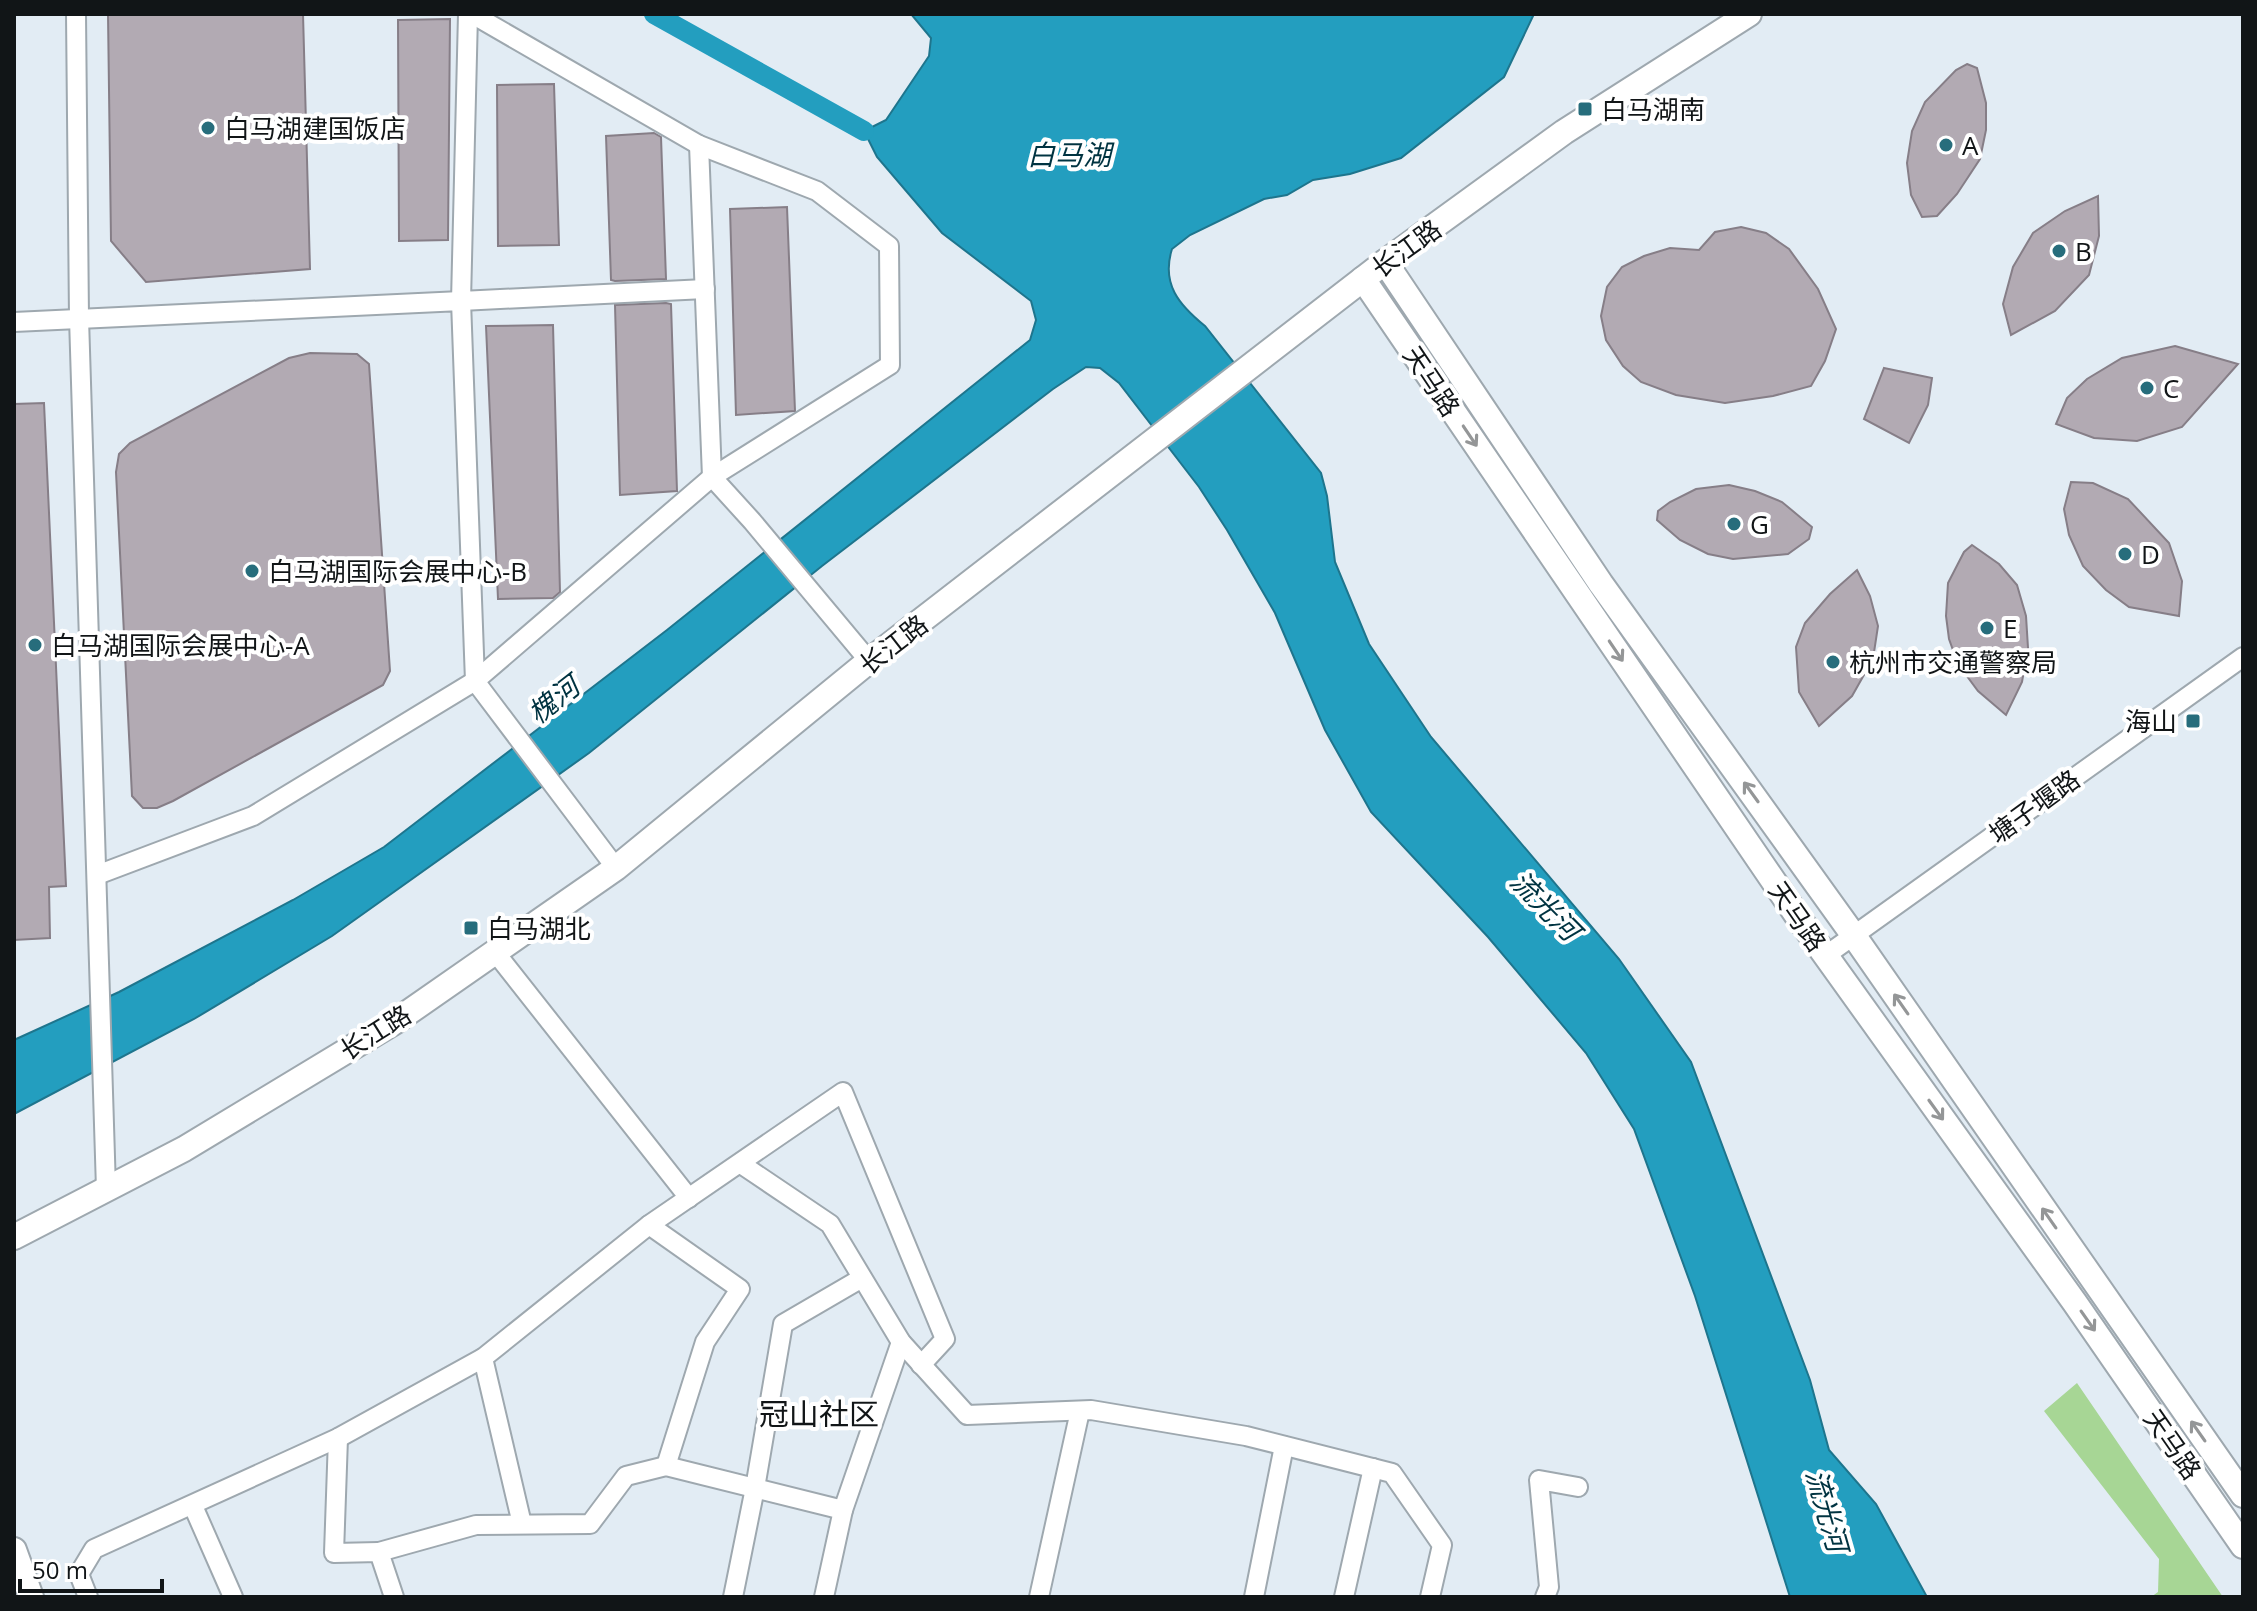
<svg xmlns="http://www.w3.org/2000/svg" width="2257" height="1611" viewBox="0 0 2257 1611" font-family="'Open Sans','Noto Sans SC',sans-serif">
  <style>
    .green { fill: #a7d695 }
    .water { fill: #239ebf; stroke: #1e758d; stroke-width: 2 }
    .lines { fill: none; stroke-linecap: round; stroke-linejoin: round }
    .canal { stroke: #239ebf; stroke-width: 20 }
    .building { fill: #b2aab3; stroke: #867e87; stroke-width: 2 }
    .minor-casing { stroke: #9ea8af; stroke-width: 22 }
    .major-casing { stroke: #9ea8af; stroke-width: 28 }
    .minor { stroke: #fff; stroke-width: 18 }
    .major { stroke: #fff; stroke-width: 24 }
    .oneway { stroke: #949697 }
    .poi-dot { fill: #276d7c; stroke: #fff; stroke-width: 3 }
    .labels { text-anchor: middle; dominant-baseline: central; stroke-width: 8; stroke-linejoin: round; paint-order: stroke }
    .poi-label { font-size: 26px; fill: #111517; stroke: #fff; text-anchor: start }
    .street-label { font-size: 26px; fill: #111517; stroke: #fff }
    .water-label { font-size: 28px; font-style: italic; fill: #003341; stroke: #fff }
    .quarter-label { font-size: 30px; fill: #111517; stroke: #fff }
  </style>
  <rect width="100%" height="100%" fill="#e2ecf4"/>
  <!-- green -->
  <polygon class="green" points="2077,1383 2223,1597 2151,1597 2158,1592 2159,1559 2044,1411"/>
  <!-- water -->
  <path class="water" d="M911,14H1534L1504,77L1401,158L1350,174L1313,180L1287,195L1264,199L1190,235L1172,249C1161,284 1179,305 1205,326L1321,473L1327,496L1335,562L1369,644L1431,737L1619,959L1691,1062L1810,1380L1829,1450L1876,1504L1927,1597H1790L1695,1296L1634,1129L1586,1053L1488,937L1371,812L1325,730L1275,613L1227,530L1199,487L1119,383L1100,368L1086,367L1053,389L822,566L589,753L332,936L194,1019L14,1114V1040L119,992L293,900L384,847L667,630L1030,340L1036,320L1031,301L942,233L877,157L864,131L886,120L929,56L931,38Z"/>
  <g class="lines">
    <!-- canal -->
    <polyline class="canal" points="654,14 864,131"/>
  </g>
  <!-- building -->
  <g class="building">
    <polygon points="108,14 303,14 310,269 146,282 111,241"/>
    <polygon points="450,19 448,240 399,241 398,20"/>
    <polygon points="1967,64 1977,68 1986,103 1986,130 1980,159 1957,194 1937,216 1922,217 1911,195 1907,163 1912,131 1925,102 1956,70"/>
    <polygon points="554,84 559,245 498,246 497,85"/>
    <polygon points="654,133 661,137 666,279 615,281 611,280 606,136"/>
    <polygon points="2098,196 2099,236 2089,275 2055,311 2011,335 2003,304 2013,267 2033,233 2065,211"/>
    <polygon points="787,207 795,411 736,415 730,209"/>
    <polygon points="1741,227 1766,233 1789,249 1818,289 1836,329 1825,361 1811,386 1773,396 1725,403 1676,395 1641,382 1623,366 1606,340 1601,316 1607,287 1622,267 1644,256 1670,248 1699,250 1715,232"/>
    <polygon points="666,303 671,304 677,491 620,495 615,305"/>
    <polygon points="553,325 560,592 553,598 498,599 486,326"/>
    <polygon points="2175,346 2238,364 2182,427 2137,441 2094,438 2056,424 2067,398 2087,379 2122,358"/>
    <polygon points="310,353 357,354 369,364 390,671 383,685 173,801 157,808 143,808 132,796 116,472 119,454 130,443 289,358"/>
    <polygon points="1884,368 1932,378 1928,405 1909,443 1864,419"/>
    <polygon points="44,403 66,886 49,887 50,938 14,940 14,404"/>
    <polygon points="2071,482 2093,483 2128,499 2169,543 2182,581 2179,616 2129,607 2106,590 2083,566 2069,535 2064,509"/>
    <polygon points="1729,485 1755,491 1782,502 1812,527 1809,539 1788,554 1733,559 1708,554 1680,540 1657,520 1658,511 1670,502 1696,489"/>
    <polygon points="1972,545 1999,564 2017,585 2026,616 2028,648 2022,682 2006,715 1978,691 1958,664 1949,639 1946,616 1948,583 1964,552"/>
    <polygon points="1857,570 1870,596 1878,626 1873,659 1852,696 1819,726 1799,692 1796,647 1805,623 1830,594"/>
  </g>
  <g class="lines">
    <defs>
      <g id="minor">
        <polyline points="76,14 79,318 106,1189"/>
        <polyline points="468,14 461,301 705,289"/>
        <polyline points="699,145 712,477 752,521 869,661"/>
        <polyline points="14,322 461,301 475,681 616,868"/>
        <polyline points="97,875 253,816 475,681 712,477 890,365 889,246 817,191 699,145 472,14"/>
        <polyline points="495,952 689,1198"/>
        <polyline points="1825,956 2243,657"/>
        <polyline points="741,1164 830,1224 901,1342 967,1415 1091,1410 1246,1436 1392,1473 1442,1545 1430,1597"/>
        <polyline points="649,1225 740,1289 705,1342 666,1466"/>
        <polyline points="483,1358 522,1524"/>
        <polyline points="338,1438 334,1553 379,1552 394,1597"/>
        <polyline points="193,1506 233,1597"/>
        <polyline points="379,1552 476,1525 590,1524 626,1476 666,1466 843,1510"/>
        <polyline points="88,1597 79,1574 94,1549 338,1438 483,1358 649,1225 843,1092 945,1339 921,1365"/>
        <polyline points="733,1597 755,1488 783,1324 862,1278"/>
        <polyline points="824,1597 843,1510 901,1342"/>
        <polyline points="1039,1597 1080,1411"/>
        <polyline points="1254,1597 1284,1446"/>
        <polyline points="1344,1597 1373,1468"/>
        <polyline points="1545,1597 1549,1587 1539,1480 1578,1487"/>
      </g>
      <g id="major">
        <polyline points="1385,262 1601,584 1854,936 2243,1495"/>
        <polyline points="1363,279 1798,917 2075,1303 2243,1546"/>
        <polyline points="14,1237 184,1149 396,1021 616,868 869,661 1385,262 1564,132 1749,14"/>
        <polyline points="14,1550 31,1597"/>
      </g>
    </defs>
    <!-- minor casing -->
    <use href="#minor" class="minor-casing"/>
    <!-- major casing -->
    <use href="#major" class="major-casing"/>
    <!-- minor -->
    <use href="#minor" class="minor"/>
    <!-- major -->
    <use href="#major" class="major"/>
  </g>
  <!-- one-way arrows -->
  <defs><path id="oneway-shaft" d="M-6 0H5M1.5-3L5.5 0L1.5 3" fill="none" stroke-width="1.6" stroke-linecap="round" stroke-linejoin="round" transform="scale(2)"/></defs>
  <g class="oneway">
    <use href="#oneway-shaft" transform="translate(1470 436) rotate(56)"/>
    <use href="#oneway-shaft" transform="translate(1616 651) rotate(56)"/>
    <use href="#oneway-shaft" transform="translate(1751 792) rotate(-126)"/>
    <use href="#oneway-shaft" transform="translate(1901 1004) rotate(-125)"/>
    <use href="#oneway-shaft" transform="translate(1936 1110) rotate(54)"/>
    <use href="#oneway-shaft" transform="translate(2049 1218) rotate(-125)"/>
    <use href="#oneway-shaft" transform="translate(2088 1321) rotate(55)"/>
    <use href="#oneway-shaft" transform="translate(2198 1431) rotate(-125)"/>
  </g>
  <!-- markers -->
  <g class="poi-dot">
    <rect x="1577" y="101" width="16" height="16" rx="4"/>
    <circle cx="208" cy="128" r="8"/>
    <circle cx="1946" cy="145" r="8"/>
    <circle cx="2059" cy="251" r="8"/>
    <circle cx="2147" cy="388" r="8"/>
    <circle cx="1734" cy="524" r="8"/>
    <circle cx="2125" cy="554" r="8"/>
    <circle cx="252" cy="571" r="8"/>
    <circle cx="1987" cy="628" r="8"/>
    <circle cx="35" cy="645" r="8"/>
    <circle cx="1833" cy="662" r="8"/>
    <rect x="2185" y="713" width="16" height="16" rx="4"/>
    <rect x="463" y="920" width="16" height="16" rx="4"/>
  </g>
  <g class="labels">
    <!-- poi labels -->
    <g class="poi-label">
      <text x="1601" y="109">白马湖南</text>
      <text x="224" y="128">白马湖建国饭店</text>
      <text x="1962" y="145">A</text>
      <text x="2075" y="251">B</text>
      <text x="2163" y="388">C</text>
      <text x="1750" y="524">G</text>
      <text x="2141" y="554">D</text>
      <text x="268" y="571">白马湖国际会展中心-B</text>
      <text x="2003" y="628">E</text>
      <text x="51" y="645">白马湖国际会展中心-A</text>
      <text x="1849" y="662">杭州市交通警察局</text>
      <text x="2177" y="721" text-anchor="end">海山</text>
      <text x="487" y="928">白马湖北</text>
    </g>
    <!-- street labels -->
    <g class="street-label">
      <text transform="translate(1406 248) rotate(-36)">长江路</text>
      <text transform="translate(1432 381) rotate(56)">天马路</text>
      <text transform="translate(893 644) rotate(-38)">长江路</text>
      <text transform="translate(2034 806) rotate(-36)">塘子堰路</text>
      <text transform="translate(1798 916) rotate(55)">天马路</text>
      <text transform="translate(375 1032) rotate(-32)">长江路</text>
      <text transform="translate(2173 1444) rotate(55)">天马路</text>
    </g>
    <!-- water labels -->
    <g class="water-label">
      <text x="1069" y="154">白马湖</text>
      <text transform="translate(553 699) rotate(-38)">槐河</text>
      <text transform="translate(1546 905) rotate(45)">流光河</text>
      <text transform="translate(1828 1510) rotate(74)">流光河</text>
    </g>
    <!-- quarter labels -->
    <g class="quarter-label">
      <text x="819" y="1413">冠山社区</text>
    </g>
  </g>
  <!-- border -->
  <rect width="2257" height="1611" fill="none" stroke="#111517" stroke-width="32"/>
  <!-- scale -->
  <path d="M20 1579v12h142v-12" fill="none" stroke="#111517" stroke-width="4"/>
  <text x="32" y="1579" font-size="24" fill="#111517" stroke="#ffffff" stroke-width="6" paint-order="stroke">50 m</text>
</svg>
